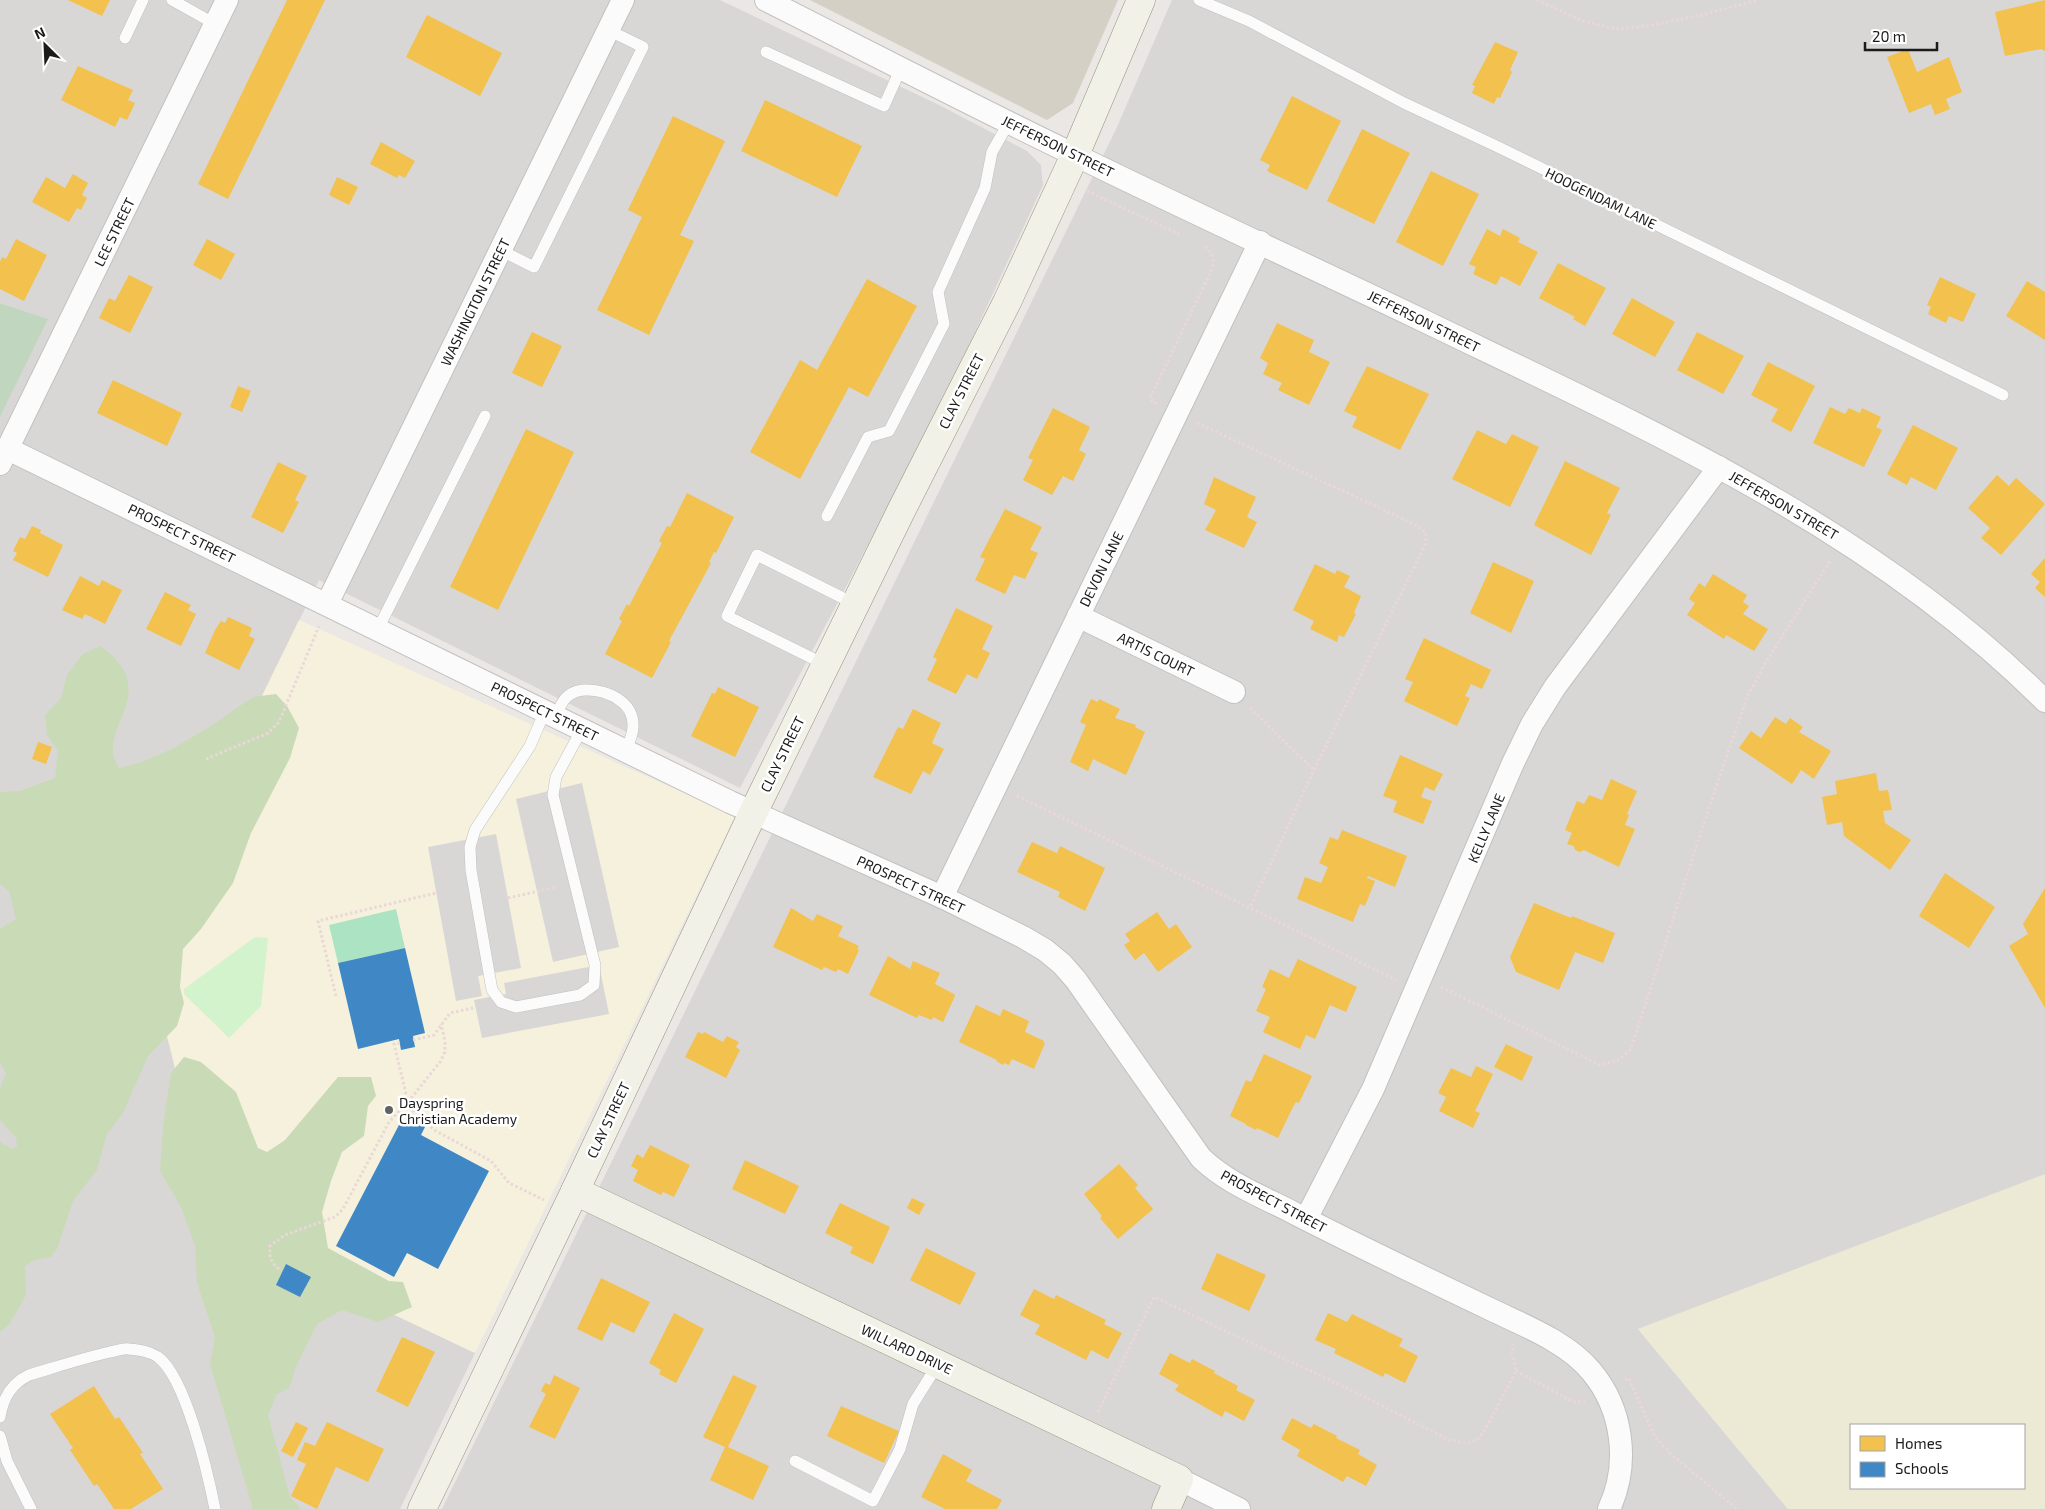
<svg xmlns="http://www.w3.org/2000/svg" width="2045" height="1509" viewBox="0 0 2045 1509" font-family="'Exo 2',sans-serif">
  <style>
    .residential { fill: #d9d7d5 }
    .education { fill: #f6f1dd }
    .construction { fill: #d4d0c5 }
    .farmland { fill: #ece9d5; fill-rule: evenodd }
    .forest { fill: #c9dab7 }
    .cemetery { fill: #c1d6bf }
    .park { fill: #d2f3cc }
    .pitch { fill: #ace4c3 }
    .parking { fill: #d8d7d5 }
    .homes { fill: #f2c14e }
    .schools { fill: #3f88c5 }
    .lines { fill: none; stroke-linecap: round; stroke-linejoin: round }
    .lane-casing { stroke: #c2c1c0; stroke-width: 12 }
    .street-casing { stroke: #c2c1c0; stroke-width: 24 }
    .secondary-casing { stroke: #94927c; stroke-width: 29 }
    .path { stroke: #ead7d7; stroke-width: 3; stroke-dasharray: 2.5 2.5; stroke-linecap: butt }
    .lane { stroke: #fcfbfb; stroke-width: 11 }
    .street { stroke: #fcfbfb; stroke-width: 22 }
    .secondary { stroke: #f2f1e8; stroke-width: 28 }
    .poi-dot { fill: #636261; stroke: #fff; stroke-width: 2 }
    .labels { text-anchor: middle; dominant-baseline: central; stroke-width: 5; stroke-linejoin: round; paint-order: stroke }
    .street-label { font-size: 14px; fill: #1b1b1b; stroke: #fff }
    .poi-label { font-size: 14px; fill: #1b1b1b; stroke: #fff; text-anchor: start }
  </style>
  <rect width="100%" height="100%" fill="#eae7e4"/>
  <!-- residential -->
  <g class="residential">
    <polygon points="0,0 720,0 941,106 1027,151 1041,165 1043,185 939,410 740,788 319,580 143,940 323,1281 475,1353 400,1509 0,1509 0,417 47,319 0,303"/>
    <polygon points="1172,0 2045,0 2045,1176 1638,1329 1788,1509 442,1509 1117,127"/>
  </g>
  <!-- education -->
  <polygon class="education" points="299,620 735,816 475,1353 323,1281 260,1409 143,940"/>
  <!-- construction -->
  <polygon class="construction" points="810,0 1118,0 1073,103 1047,120"/>
  <!-- farmland -->
  <path class="farmland" d="M2045,1174V1509H1788L1638,1329ZM1851,1425H2024V1488H1851Z"/>
  <!-- forest -->
  <g class="forest">
    <path d="M100,646C167,693 92,729 119,768L139,763L172,749L209,727L253,697L276,694L287,706L299,728L290,758L251,833L233,883L201,929L183,949L180,987L184,1003L177,1026L148,1056L123,1113L107,1134L97,1170L73,1201L57,1249L51,1257L35,1260L25,1266L26,1295L9,1325L0,1332V1142L12,1149L17,1147L16,1138L0,1120V1089L6,1073L0,1062V929L16,919L9,891L0,884V792L20,791L55,778L58,751L47,735L45,715L61,698L67,675L83,654Z"/>
    <polygon points="184,1057 201,1062 236,1092 258,1148 267,1152 285,1140 338,1077 371,1077 376,1096 368,1106 364,1136 342,1152 331,1181 322,1212 328,1248 389,1281 403,1282 412,1307 378,1322 342,1310 317,1324 296,1367 289,1388 277,1394 268,1415 290,1497 301,1509 253,1509 210,1364 215,1337 197,1283 195,1246 181,1207 160,1171 163,1126 171,1073"/>
  </g>
  <!-- cemetery -->
  <polygon class="cemetery" points="0,303 48,319 0,417"/>
  <!-- park -->
  <polygon class="park" points="255,937 268,938 261,1006 229,1038 184,994 184,989"/>
  <!-- pitch -->
  <polygon class="pitch" points="396,909 405,948 338,963 329,925"/>
  <!-- parking -->
  <g class="parking">
    <polygon points="636,22 677,43 594,205 615,216 571,301 509,269"/>
    <polygon points="768,41 915,109 899,143 752,75"/>
    <polygon points="958,180 1001,203 953,293 971,303 845,538 769,498 782,473 805,485 851,399 870,408 933,290 907,275"/>
    <polygon points="459,399 513,426 427,598 373,571"/>
    <polygon points="760,516 847,561 818,617 760,587 756,594 815,625 786,681 698,635"/>
    <polygon points="599,655 664,687 643,728 557,685 568,663 589,673"/>
    <polygon points="582,783 619,947 553,962 516,799"/>
    <polygon points="496,834 521,968 478,976 482,996 456,1001 428,847"/>
    <polygon points="599,965 609,1014 482,1038 474,1000 506,994 504,983"/>
    <polygon points="98,1212 167,1215 163,1313 93,1310"/>
    <polygon points="107,1317 114,1360 25,1387 13,1396 8,1408 0,1400 0,1349 5,1345 71,1323"/>
    <polygon points="140,1317 164,1324 190,1343 208,1374 220,1406 244,1509 177,1509 156,1421 176,1417 169,1397 162,1384 147,1367 135,1358"/>
    <polygon points="23,1424 49,1480 31,1488 38,1505 58,1496 64,1509 0,1509 0,1430 5,1432"/>
    <polygon points="815,1435 848,1452 841,1467 888,1492 879,1509 833,1509 783,1483 802,1447 807,1449"/>
  </g>
  <!-- homes -->
  <g class="homes">
    <polygon points="68,0 110,0 102,16"/>
    <polygon points="287,0 325,0 228,199 198,184"/>
    <polygon points="2045,0 2045,51 2041,49 2005,56 1995,12"/>
    <polygon points="427,15 502,53 480,96 406,57"/>
    <polygon points="1495,42 1518,52 1510,70 1512,72 1500,98 1497,97 1494,104 1472,93 1475,86 1472,85"/>
    <polygon points="1908,49 1917,72 1949,57 1962,92 1946,99 1950,109 1935,115 1931,104 1909,113 1887,57"/>
    <polygon points="78,66 133,90 128,100 135,103 127,120 120,117 115,127 61,100"/>
    <polygon points="1292,96 1341,121 1307,190 1267,171 1270,165 1260,160"/>
    <polygon points="765,100 862,146 837,197 741,151"/>
    <polygon points="673,116 725,141 680,235 694,241 649,335 597,310 642,217 628,210"/>
    <polygon points="1362,129 1410,153 1374,224 1327,201"/>
    <polygon points="381,142 415,161 405,178 399,175 397,178 370,164"/>
    <polygon points="1431,171 1479,194 1443,266 1396,242"/>
    <polygon points="73,174 88,183 82,195 87,198 81,210 77,208 69,222 32,202 46,177 65,188"/>
    <polygon points="337,177 358,187 349,205 329,195"/>
    <polygon points="1487,229 1500,236 1503,229 1520,238 1518,242 1538,252 1520,286 1501,276 1496,285 1473,274 1476,267 1469,264"/>
    <polygon points="16,239 47,255 24,301 0,289 0,262 2,257 6,259"/>
    <polygon points="207,239 235,254 221,280 193,265"/>
    <polygon points="1558,263 1606,288 1585,326 1573,319 1575,317 1539,298"/>
    <polygon points="129,275 153,287 130,333 99,318 109,298 115,301"/>
    <polygon points="1940,277 1976,294 1963,322 1949,316 1946,323 1928,314 1931,307 1927,305"/>
    <polygon points="867,279 917,306 868,397 849,387 800,479 750,452 800,360 817,370"/>
    <polygon points="2027,281 2045,292 2045,340 2006,316"/>
    <polygon points="1632,298 1675,322 1655,357 1612,334"/>
    <polygon points="1277,323 1314,340 1309,352 1330,362 1309,405 1278,390 1282,383 1263,374 1268,363 1260,358"/>
    <polygon points="532,332 562,346 542,387 512,373"/>
    <polygon points="1697,332 1744,356 1723,394 1677,370"/>
    <polygon points="1768,362 1815,386 1791,432 1771,421 1778,409 1751,395"/>
    <polygon points="1367,366 1429,394 1400,450 1352,427 1357,417 1344,411"/>
    <polygon points="113,380 182,413 167,446 97,413"/>
    <polygon points="238,386 251,391 242,412 230,407"/>
    <polygon points="1830,407 1845,414 1849,408 1860,413 1862,408 1881,417 1876,427 1882,430 1864,467 1813,443"/>
    <polygon points="1053,408 1090,427 1079,450 1086,454 1073,481 1063,476 1052,495 1023,480 1033,460 1028,458"/>
    <polygon points="1913,425 1958,448 1936,490 1911,477 1907,485 1887,474"/>
    <polygon points="526,429 574,452 498,610 450,587"/>
    <polygon points="1477,430 1506,444 1512,434 1539,447 1510,507 1452,479"/>
    <polygon points="1565,461 1620,488 1607,513 1611,515 1591,555 1534,525"/>
    <polygon points="278,462 307,476 295,500 299,502 283,533 251,517"/>
    <polygon points="1997,475 2009,486 2016,478 2045,504 2001,555 1981,538 1990,528 1968,508"/>
    <polygon points="1214,477 1256,497 1247,517 1257,522 1244,548 1205,530 1216,510 1204,504"/>
    <polygon points="687,493 734,517 716,553 714,552 709,562 711,563 669,641 671,642 652,678 605,654 622,621 619,619 627,604 629,606 662,543 659,541 667,526 670,527"/>
    <polygon points="1005,509 1042,527 1030,550 1038,553 1025,579 1014,575 1005,594 975,580 985,559 980,557"/>
    <polygon points="32,526 41,530 40,533 63,545 48,577 13,560 17,553 13,551 20,537 25,539"/>
    <polygon points="2045,558 2045,597 2035,588 2040,582 2031,574"/>
    <polygon points="1493,562 1534,581 1511,633 1470,613"/>
    <polygon points="1315,564 1335,574 1337,570 1350,576 1344,587 1361,596 1354,613 1356,614 1344,637 1339,635 1337,642 1310,629 1314,621 1293,610"/>
    <polygon points="1713,574 1747,595 1743,602 1749,606 1743,614 1768,629 1754,651 1726,635 1724,639 1687,615 1695,603 1689,599 1699,583 1705,587"/>
    <polygon points="80,576 99,586 102,580 122,590 105,624 85,614 82,619 62,610"/>
    <polygon points="165,592 191,605 188,610 196,614 181,646 146,629"/>
    <polygon points="956,608 993,626 982,649 990,653 977,679 967,674 956,694 927,680 937,659 933,657"/>
    <polygon points="228,617 252,628 249,636 255,639 239,670 205,653 215,630 221,621 225,623"/>
    <polygon points="1424,638 1491,670 1482,689 1471,684 1465,696 1470,698 1457,726 1404,701 1413,682 1405,679"/>
    <polygon points="718,687 759,707 735,757 691,736 712,693 715,694"/>
    <polygon points="1091,699 1098,702 1099,699 1120,709 1115,718 1136,725 1135,727 1145,732 1126,775 1093,759 1088,771 1070,762 1086,725 1080,722"/>
    <polygon points="913,709 941,723 932,743 944,749 930,775 923,771 911,794 873,777 898,727 903,729"/>
    <polygon points="1775,717 1786,724 1790,718 1803,727 1799,732 1831,751 1814,779 1801,770 1792,784 1739,748 1751,731 1761,738"/>
    <polygon points="38,742 52,747 46,764 32,759"/>
    <polygon points="1400,755 1443,774 1434,791 1425,787 1421,797 1432,801 1423,824 1393,812 1397,801 1383,796"/>
    <polygon points="1876,773 1879,791 1888,790 1892,810 1883,811 1885,823 1911,840 1890,870 1844,836 1842,822 1827,825 1822,797 1837,794 1835,781"/>
    <polygon points="1611,779 1637,791 1627,814 1629,815 1625,825 1635,829 1619,867 1584,850 1580,852 1575,850 1574,846 1567,844 1572,833 1565,830 1577,801 1584,804 1589,795 1602,800"/>
    <polygon points="1342,830 1407,856 1395,887 1368,876 1367,878 1375,881 1365,906 1360,904 1353,922 1297,899 1305,877 1321,883 1328,867 1319,863 1321,859 1330,837 1338,840"/>
    <polygon points="1032,842 1057,853 1060,846 1105,868 1085,911 1058,897 1060,892 1017,872"/>
    <polygon points="1945,873 1995,907 1969,948 1919,916"/>
    <polygon points="2045,888 2045,1008 2009,946 2028,934 2023,924"/>
    <polygon points="1534,903 1571,918 1572,916 1615,933 1603,963 1575,952 1559,990 1516,972 1510,957"/>
    <polygon points="791,908 813,921 817,914 843,926 838,936 859,946 857,949 859,950 848,974 838,969 836,972 824,967 822,970 773,947"/>
    <polygon points="1157,912 1169,929 1176,924 1192,947 1158,972 1144,953 1135,960 1124,945 1130,941 1125,934"/>
    <polygon points="888,956 910,969 913,961 940,973 935,984 954,994 955,996 943,1022 933,1017 932,1020 919,1015 917,1018 869,995"/>
    <polygon points="1298,959 1357,987 1346,1012 1330,1005 1315,1039 1306,1035 1300,1049 1263,1032 1270,1017 1256,1011 1266,989 1262,987 1270,969 1289,978"/>
    <polygon points="976,1005 1000,1016 1003,1009 1029,1021 1025,1032 1044,1041 1043,1042 1045,1043 1034,1069 1012,1059 1009,1065 1004,1063 1003,1065 996,1061 997,1060 959,1042"/>
    <polygon points="698,1032 703,1034 704,1032 723,1042 727,1036 739,1042 736,1047 740,1050 726,1078 685,1057"/>
    <polygon points="1506,1044 1533,1057 1522,1081 1494,1067"/>
    <polygon points="1264,1054 1312,1076 1299,1103 1296,1102 1293,1107 1278,1138 1257,1128 1256,1130 1246,1125 1246,1124 1230,1116 1246,1080 1251,1082"/>
    <polygon points="1476,1066 1493,1074 1475,1111 1480,1113 1473,1128 1439,1111 1446,1097 1438,1093 1451,1068 1471,1077"/>
    <polygon points="650,1145 690,1165 674,1197 663,1192 661,1195 633,1181 638,1170 631,1166 637,1154 643,1158"/>
    <polygon points="745,1160 799,1186 785,1214 732,1189"/>
    <polygon points="1119,1164 1138,1185 1135,1188 1153,1209 1118,1239 1100,1218 1102,1216 1084,1194"/>
    <polygon points="912,1198 925,1204 919,1215 907,1208"/>
    <polygon points="840,1203 890,1227 873,1264 850,1253 853,1247 825,1233"/>
    <polygon points="926,1248 976,1273 960,1305 910,1280"/>
    <polygon points="1217,1253 1266,1275 1249,1311 1201,1289"/>
    <polygon points="601,1278 650,1302 634,1333 611,1322 602,1341 577,1329"/>
    <polygon points="1034,1289 1054,1299 1056,1295 1106,1320 1104,1324 1122,1333 1108,1359 1091,1350 1086,1360 1035,1334 1040,1325 1020,1315"/>
    <polygon points="674,1313 704,1329 676,1383 659,1374 661,1370 649,1363"/>
    <polygon points="1328,1313 1347,1322 1352,1314 1403,1339 1399,1346 1418,1356 1405,1383 1385,1373 1383,1377 1361,1366 1334,1353 1336,1349 1315,1340"/>
    <polygon points="402,1337 435,1352 408,1407 376,1391"/>
    <polygon points="1170,1353 1190,1363 1192,1359 1215,1371 1214,1373 1238,1386 1236,1390 1255,1400 1244,1421 1225,1411 1222,1417 1175,1390 1179,1385 1159,1374"/>
    <polygon points="554,1375 580,1388 555,1439 529,1427 546,1394 541,1391 545,1383 550,1385"/>
    <polygon points="733,1375 757,1386 728,1447 769,1466 753,1500 710,1480 725,1447 703,1437"/>
    <polygon points="94,1386 115,1419 119,1417 143,1453 140,1454 163,1489 131,1509 114,1509 97,1484 94,1486 70,1450 73,1448 50,1414"/>
    <polygon points="841,1406 899,1431 884,1463 827,1436"/>
    <polygon points="1292,1418 1311,1428 1314,1424 1337,1436 1336,1438 1360,1450 1358,1454 1377,1465 1366,1486 1347,1476 1343,1482 1297,1456 1300,1450 1281,1439"/>
    <polygon points="296,1422 308,1428 293,1457 281,1451"/>
    <polygon points="327,1422 384,1449 368,1482 336,1467 317,1509 291,1496 306,1464 297,1460 305,1442 315,1446"/>
    <polygon points="943,1454 972,1470 966,1481 1002,1500 997,1509 945,1509 921,1497"/>
  </g>
  <!-- schools -->
  <g class="schools">
    <polygon points="405,948 425,1033 413,1036 415,1047 401,1050 399,1039 358,1049 338,963"/>
    <polygon points="409,1118 425,1127 421,1135 489,1171 438,1269 407,1253 394,1277 336,1246 400,1123 405,1126"/>
    <polygon points="286,1264 311,1277 300,1297 276,1285"/>
  </g>
  <g class="lines">
    <defs>
      <g id="lane">
        <polyline points="172,0 215,24"/>
        <polyline points="1199,0 1249,21 1404,103 1494,145 2003,395"/>
        <polyline points="125,38 143,0"/>
        <polyline points="766,52 884,106 901,68"/>
        <polyline points="500,250 534,267 643,47 608,30"/>
        <polyline points="827,516 868,437 889,431 944,324 938,292 985,188 992,152 1009,122"/>
        <polyline points="378,629 485,416"/>
        <polyline points="826,665 727,616 757,555 855,604"/>
        <polyline points="545,711 530,746 475,830 470,847 471,870 492,990 501,1002 516,1007 580,995 594,985 595,965 553,795 556,777 582,729"/>
        <path d="M555,716C559,710 562,700 568,696C585,682 624,694 631,714C636,727 631,738 626,751"/>
        <path d="M0,1417C3,1397 12,1383 29,1375C56,1367 83,1358 110,1352C116,1351 123,1348 129,1349C139,1350 149,1351 158,1357C186,1378 208,1474 215,1509"/>
        <polyline points="0,1436 7,1461 31,1509"/>
        <polyline points="795,1461 873,1501 900,1449 913,1404 938,1364"/>
      </g>
      <g id="street">
        <path d="M766,0C869,52 971,105 1075,155C1189,211 1305,264 1420,319C1639,425 1870,526 2045,701"/>
        <path d="M8,449L730,802L942,897L1023,937L1045,950L1062,964L1076,980L1201,1158C1227,1183 1261,1196 1292,1212C1358,1246 1425,1278 1492,1310C1525,1326 1567,1342 1591,1371C1623,1409 1630,1464 1609,1509"/>
        <polyline points="0,464 227,0"/>
        <polyline points="327,604 623,0"/>
        <polyline points="1078,616 1234,692"/>
        <polyline points="942,897 1260,242"/>
        <polyline points="1306,1219 1373,1089 1513,763 1532,724 1555,687 1719,467"/>
        <polyline points="1179,1479 1239,1509"/>
      </g>
      <g id="secondary">
        <polyline points="575,1191 1179,1479 1166,1509"/>
        <polyline points="422,1509 575,1191 753,813 900,513 1007,302 1075,155 1141,0"/>
      </g>
    </defs>
    <!-- lane casing -->
    <use href="#lane" class="lane-casing"/>
    <!-- street casing -->
    <use href="#street" class="street-casing"/>
    <!-- secondary casing -->
    <use href="#secondary" class="secondary-casing"/>
    <!-- path -->
    <g class="path">
      <polyline points="1537,0 1580,20 1615,29 1647,26 1702,15 1758,0"/>
      <polyline points="1087,191 1179,234"/>
      <path d="M1157,404L1150,399L1152,394L1213,267C1214,257 1211,250 1203,245"/>
      <polyline points="1197,423 1418,526 1426,533 1426,543 1314,770 1250,908"/>
      <polyline points="1250,708 1314,770"/>
      <polyline points="206,759 268,733 279,722 319,626"/>
      <polyline points="1017,796 1250,908 1396,980"/>
      <polyline points="508,898 557,887"/>
      <polyline points="1441,987 1600,1065 1618,1060 1631,1049 1701,832 1747,697 1766,662 1830,561"/>
      <polyline points="336,996 318,921 436,893"/>
      <polyline points="413,1040 434,1035 450,1013 473,1008"/>
      <polyline points="400,1043 394,1044 408,1102 415,1115 436,1131 491,1161 509,1183 544,1200"/>
      <path d="M279,1269C271,1262 269,1257 270,1246L285,1235L335,1217L343,1209L389,1122L408,1102L440,1062L445,1052V1041L441,1024"/>
      <polyline points="1516,1371 1566,1398 1575,1402 1585,1401"/>
      <polyline points="1625,1380 1629,1378 1655,1437 1671,1454 1737,1509"/>
      <polyline points="1098,1412 1154,1297 1359,1394 1449,1440 1469,1443 1479,1438 1486,1428 1516,1371 1512,1353 1513,1344"/>
    </g>
    <!-- lane -->
    <use href="#lane" class="lane"/>
    <!-- street -->
    <use href="#street" class="street"/>
    <!-- secondary -->
    <use href="#secondary" class="secondary"/>
  </g>
  <!-- markers -->
  <circle class="poi-dot" cx="389" cy="1110" r="5"/>
  <g class="labels">
    <!-- street labels -->
    <g class="street-label">
      <text transform="translate(1058 146) rotate(26)">JEFFERSON STREET</text>
      <text transform="translate(1601 198) rotate(26)">HOOGENDAM LANE</text>
      <text transform="translate(114 232) rotate(-64)">LEE STREET</text>
      <text transform="translate(475 302) rotate(-64)">WASHINGTON STREET</text>
      <text transform="translate(1424 321) rotate(26)">JEFFERSON STREET</text>
      <text transform="translate(961 391) rotate(-63)">CLAY STREET</text>
      <text transform="translate(1784 505) rotate(30)">JEFFERSON STREET</text>
      <text transform="translate(182 533) rotate(26)">PROSPECT STREET</text>
      <text transform="translate(1101 569) rotate(-64)">DEVON LANE</text>
      <text transform="translate(1156 654) rotate(26)">ARTIS COURT</text>
      <text transform="translate(545 711) rotate(26)">PROSPECT STREET</text>
      <text transform="translate(782 754) rotate(-64)">CLAY STREET</text>
      <text transform="translate(1486 828) rotate(-67)">KELLY LANE</text>
      <text transform="translate(911 884) rotate(25)">PROSPECT STREET</text>
      <text transform="translate(608 1120) rotate(-65)">CLAY STREET</text>
      <text transform="translate(1274 1201) rotate(28)">PROSPECT STREET</text>
      <text transform="translate(907 1349) rotate(25)">WILLARD DRIVE</text>
    </g>
    <!-- poi labels -->
    <g class="poi-label">
      <text x="399" y="1102">Dayspring<tspan x="399" dy="16">Christian Academy</tspan></text>
    </g>
  </g>
  <!-- legend -->
  <rect x="1850" y="1424" width="175" height="65" fill="#ffffff" stroke="#a4a4a4"/>
  <rect x="1860" y="1436" width="25" height="15" fill="#f2c14e" stroke="#a4a4a4"/>
  <text x="1895" y="1449" font-size="15" fill="#1b1b1b">Homes</text>
  <rect x="1860" y="1462" width="25" height="15" fill="#3f88c5" stroke="#a4a4a4"/>
  <text x="1895" y="1474" font-size="15" fill="#1b1b1b">Schools</text>
  <!-- north arrow -->
  <g transform="translate(45 45) rotate(336)" stroke="#ffffff" stroke-width="4" paint-order="stroke">
  <path d="M0-4L9 19L0 12L-9 19Z" fill="#1b1b1b"/>
  <text y="-8" font-size="14" font-weight="bold" text-anchor="middle" fill="#1b1b1b">N</text>
  </g>
  <!-- scale -->
  <path d="M1865 42v8h72v-8" fill="none" stroke="#1b1b1b" stroke-width="2.5"/>
  <text x="1872" y="42" font-size="15" fill="#1b1b1b" stroke="#ffffff" stroke-width="4" paint-order="stroke">20 m</text>
</svg>
